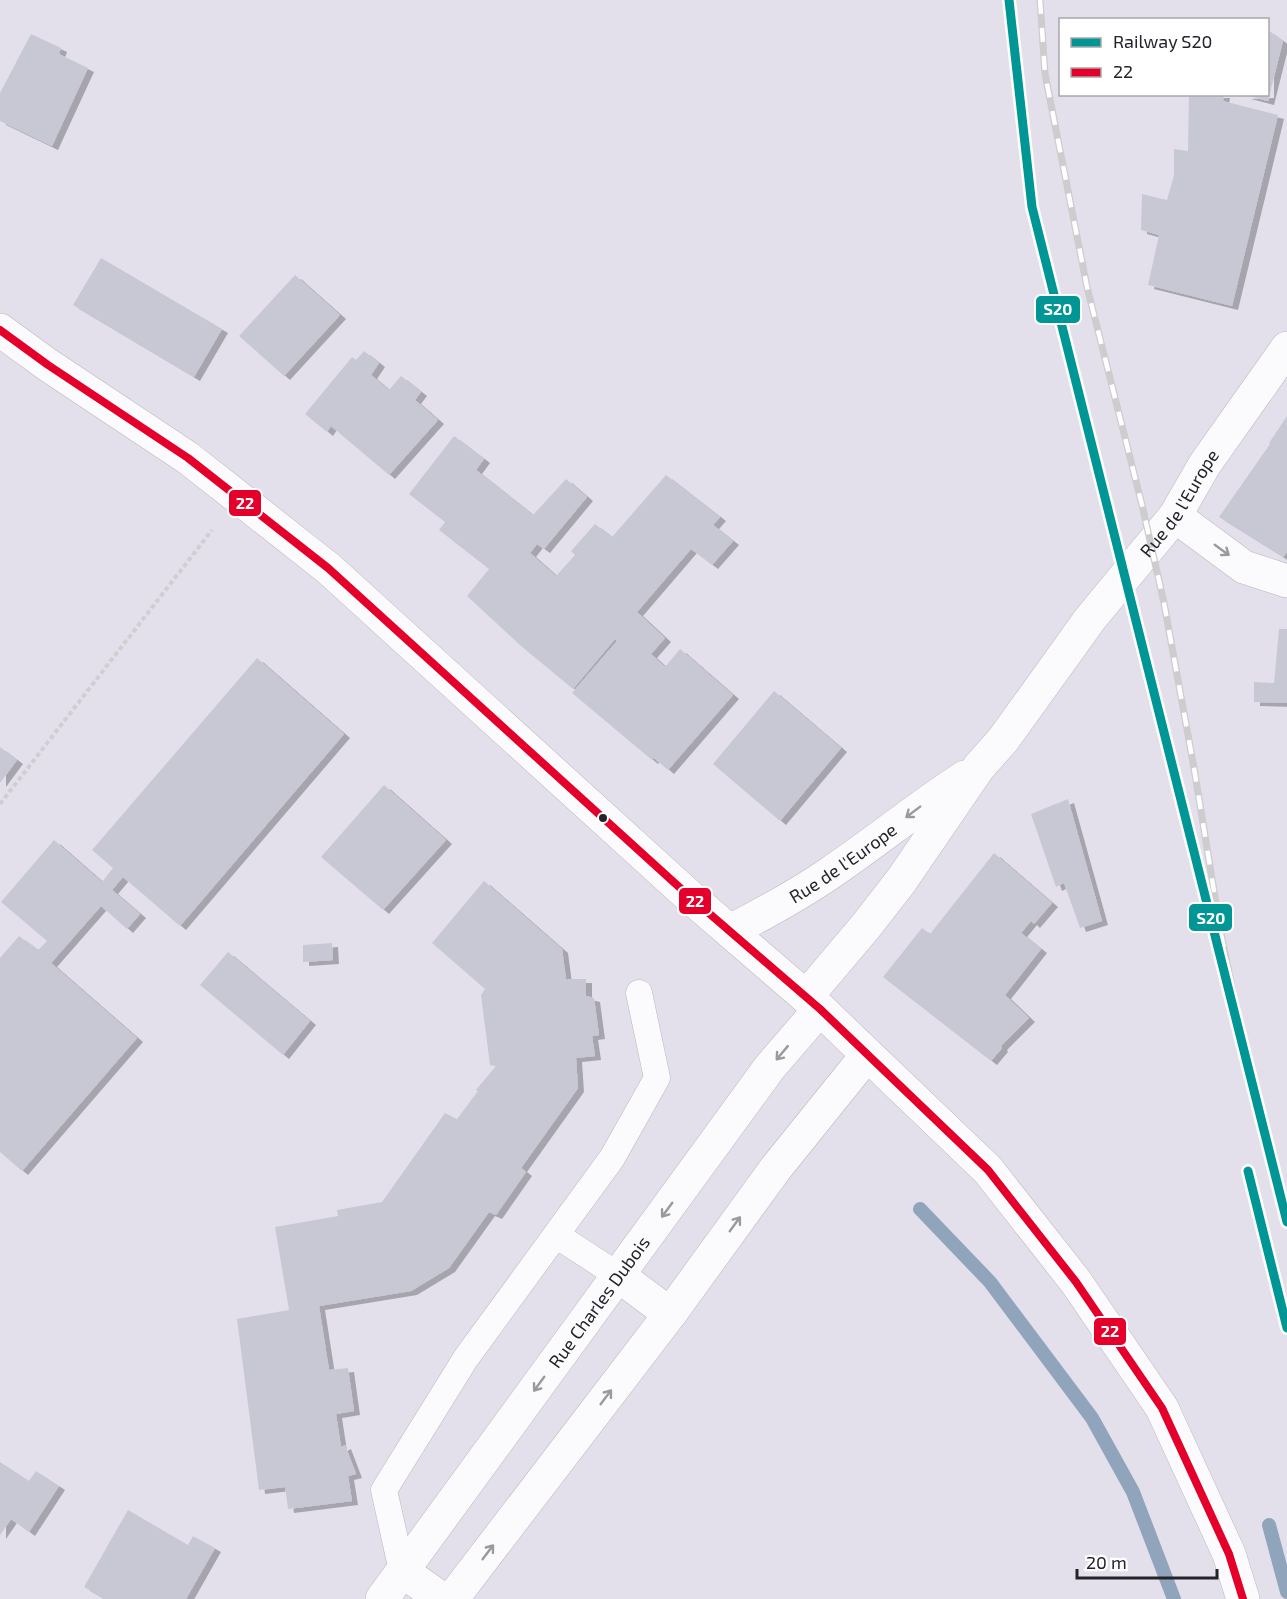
<svg xmlns="http://www.w3.org/2000/svg" width="1287" height="1599" viewBox="0 0 1287 1599" font-family="'Exo 2',sans-serif">
  <style>
    .lines { fill: none; stroke-linecap: round; stroke-linejoin: round }
    .stream { stroke: #90a4bc; stroke-width: 14 }
    .building { fill: #c8c8d5; filter: url(#shadow) }
    .lane-casing { stroke: #bab7c0; stroke-width: 27 }
    .street-casing { stroke: #bab7c0; stroke-width: 34 }
    .secondary-casing { stroke: #bab7c0; stroke-width: 34 }
    .path { stroke: #cfced1; stroke-width: 4; stroke-dasharray: 4.5 3; stroke-linecap: butt }
    .lane { stroke: #fbfafc; stroke-width: 26 }
    .street { stroke: #fbfafc; stroke-width: 33 }
    .secondary { stroke: #fbfafc; stroke-width: 33 }
    .rail-casing { stroke: #cdcccf; stroke-width: 7 }
    .rail { stroke: #fff; stroke-width: 4.5; stroke-dasharray: 14; stroke-linecap: butt }
    .bus-1-casing { stroke: #fff; stroke-width: 12 }
    .bus-1 { stroke: #e4002b; stroke-width: 8 }
    .rail-1-casing { stroke: #fff; stroke-width: 14 }
    .rail-1 { stroke: #009696; stroke-width: 9 }
    .oneway { stroke: #9b999e }
    .bus-dot { fill: #25232a; stroke: #fff; stroke-width: 2 }
    .labels { text-anchor: middle; dominant-baseline: central; stroke-width: 6; stroke-linejoin: round; paint-order: stroke }
    .street-label { font-size: 18px; fill: #25232a; stroke: #fff }
    .line-badge { stroke: #fff; stroke-width: 2 }
    .badge-label { font-size: 16px; text-anchor: middle; font-weight: bold; fill: #fff }
  </style>
  <defs>
    <filter id="shadow"><feDropShadow dx="6" dy="4" stdDeviation="0" flood-color="#0004"/></filter>
  </defs>
  <rect width="100%" height="100%" fill="#e3e0eb"/>
  <g class="lines">
    <!-- stream -->
    <g class="stream">
      <polyline points="920,1209 990,1282 1092,1418 1133,1492 1174,1599"/>
      <polyline points="1269,1525 1287,1592"/>
    </g>
  </g>
  <!-- building -->
  <g class="building">
    <polygon points="1268,30 1283,41 1268,101 1245,95 1268,94"/>
    <polygon points="31,34 61,48 59,54 88,68 52,146 0,121 0,93"/>
    <polygon points="1189,94 1224,94 1223,101 1278,115 1232,306 1148,285 1159,235 1141,230 1142,194 1167,200 1174,175 1174,149 1188,151"/>
    <polygon points="101,258 222,329 194,377 73,305"/>
    <polygon points="295,275 340,315 284,376 239,336"/>
    <polygon points="364,351 379,363 371,375 389,390 401,376 421,392 415,400 438,420 389,475 331,426 327,432 305,414 352,357 356,360"/>
    <polygon points="1287,416 1287,552 1283,557 1219,517 1270,444 1269,443"/>
    <polygon points="454,436 484,459 476,470 533,515 566,479 587,497 544,549 537,544 530,553 556,576 575,555 571,551 595,524 612,537 666,475 720,517 713,525 733,541 712,565 691,549 637,612 665,638 651,654 665,667 680,649 733,695 668,770 654,758 652,760 572,693 617,641 615,639 573,689 521,646 467,596 489,569 439,530 445,522 409,494"/>
    <polygon points="1279,629 1287,629 1287,703 1254,702 1254,682 1274,683"/>
    <polygon points="257,658 344,734 180,926 123,877 112,890 140,914 127,929 101,906 51,963 137,1038 22,1171 0,1152 0,958 19,936 38,950 47,941 1,902 54,840 102,882 113,868 92,850"/>
    <polygon points="774,691 841,748 780,821 713,764"/>
    <polygon points="0,747 17,760 0,783"/>
    <polygon points="384,785 446,840 383,910 321,857"/>
    <polygon points="1068,799 1102,921 1080,928 1064,883 1056,887 1031,814"/>
    <polygon points="994,853 1052,903 1034,924 1031,921 1021,933 1041,949 1005,995 1029,1018 1001,1046 1002,1048 991,1061 883,977 922,928 930,934"/>
    <polygon points="484,881 562,949 566,979 586,979 586,996 594,998 599,1035 592,1036 595,1056 576,1058 578,1088 521,1168 526,1172 496,1215 489,1212 449,1268 411,1291 319,1306 329,1370 348,1368 354,1411 336,1414 341,1447 345,1445 356,1474 348,1476 352,1501 288,1509 285,1487 259,1490 237,1319 289,1310 275,1227 338,1216 337,1210 382,1202 445,1113 457,1119 478,1091 476,1090 496,1066 490,1065 481,995 485,989 432,943"/>
    <polygon points="332,943 333,960 303,962 303,945"/>
    <polygon points="228,952 310,1021 283,1055 200,985"/>
    <polygon points="0,1462 29,1481 36,1471 59,1486 29,1532 11,1519 0,1535"/>
    <polygon points="128,1510 188,1545 193,1536 215,1548 186,1599 105,1599 84,1587"/>
  </g>
  <g class="lines">
    <defs>
      <g id="lane">
        <polyline points="556,1235 619,1276"/>
        <polyline points="402,1571 384,1490 466,1358 612,1158 657,1078 639,993"/>
      </g>
      <g id="street">
        <polyline points="1175,516 1244,567 1287,581"/>
        <polyline points="619,1276 670,1314"/>
        <polyline points="402,1571 442,1599"/>
        <path id="s1" d="M382,1599L770,1067L820,1009"/>
        <polyline points="452,1599 670,1314 776,1168 867,1055"/>
      </g>
      <g id="secondary">
        <polyline points="0,330 48,365 188,458 328,568 689,896 820,1009 988,1170 1076,1282 1162,1408 1229,1554 1243,1599"/>
        <path id="s2" d="M730,931C765,913 798,895 830,873C876,842 918,807 965,777"/>
        <path id="s3" d="M806,997L866,926L901,881L979,767L1003,740L1090,619L1175,516L1205,464L1287,348"/>
      </g>
    </defs>
    <!-- lane casing -->
    <use href="#lane" class="lane-casing"/>
    <!-- street casing -->
    <use href="#street" class="street-casing"/>
    <!-- secondary casing -->
    <use href="#secondary" class="secondary-casing"/>
    <!-- path -->
    <polyline class="path" points="0,804 212,530"/>
    <!-- lane -->
    <use href="#lane" class="lane"/>
    <!-- street -->
    <use href="#street" class="street"/>
    <!-- secondary -->
    <use href="#secondary" class="secondary"/>
    <defs>
      <polyline id="rail" points="1040,0 1045,74 1087,287 1142,505 1164,603 1194,768 1221,934 1254,1093"/>
    </defs>
    <!-- rail casing -->
    <use href="#rail" class="rail-casing"/>
    <!-- rail -->
    <use href="#rail" class="rail"/>
    <defs>
      <polyline id="bus-1" points="0,330 48,365 188,458 328,568 689,896 820,1009 988,1170 1076,1282 1162,1408 1229,1554 1243,1599"/>
    </defs>
    <!-- bus-1 casing -->
    <use href="#bus-1" class="bus-1-casing"/>
    <!-- bus-1 -->
    <use href="#bus-1" class="bus-1"/>
    <defs>
      <g id="rail-1">
        <polyline points="1009,0 1032,207 1287,1222"/>
        <polyline points="1248,1171 1287,1328"/>
      </g>
    </defs>
    <!-- rail-1 casing -->
    <use href="#rail-1" class="rail-1-casing"/>
    <!-- rail-1 -->
    <use href="#rail-1" class="rail-1"/>
  </g>
  <!-- one-way arrows -->
  <defs><path id="oneway-shaft" d="M-6 0H5M1.5-3L5.5 0L1.5 3" fill="none" stroke-width="1.6" stroke-linecap="round" stroke-linejoin="round" transform="scale(1.5)"/></defs>
  <g class="oneway">
    <use href="#oneway-shaft" transform="translate(1222 550) rotate(36)"/>
    <use href="#oneway-shaft" transform="translate(913 812) rotate(143)"/>
    <use href="#oneway-shaft" transform="translate(782 1053) rotate(130)"/>
    <use href="#oneway-shaft" transform="translate(667 1210) rotate(126)"/>
    <use href="#oneway-shaft" transform="translate(735 1224) rotate(-54)"/>
    <use href="#oneway-shaft" transform="translate(539 1384) rotate(126)"/>
    <use href="#oneway-shaft" transform="translate(606 1397) rotate(-53)"/>
    <use href="#oneway-shaft" transform="translate(488 1552) rotate(-53)"/>
  </g>
  <!-- markers -->
  <circle class="bus-dot" cx="603" cy="818" r="5"/>
  <g class="labels">
    <!-- street labels -->
    <g class="street-label">
      <text stroke="none"><textPath href="#s3" startOffset="620">Rue de l'Europe</textPath></text>
      <text stroke="none"><textPath href="#s2" startOffset="132">Rue de l'Europe</textPath></text>
      <text stroke="none"><textPath href="#s1" startOffset="368">Rue Charles Dubois</textPath></text>
    </g>
  </g>
  <g class="line-badge">
    <rect x="1035" y="295" width="46" height="29" rx="6" fill="#009696"/>
    <rect x="228" y="489" width="34" height="28" rx="6" fill="#e4002b"/>
    <rect x="678" y="887" width="34" height="28" rx="6" fill="#e4002b"/>
    <rect x="1188" y="903" width="45" height="29" rx="6" fill="#009696"/>
    <rect x="1093" y="1317" width="34" height="29" rx="6" fill="#e4002b"/>
  </g>
  <g class="badge-label">
    <text x="1058" y="315">S20</text>
    <text x="245" y="509">22</text>
    <text x="695" y="907">22</text>
    <text x="1211" y="924">S20</text>
    <text x="1110" y="1337">22</text>
  </g>
  <!-- legend -->
  <rect x="1059" y="18" width="210" height="78" fill="#ffffff" stroke="#a8a7aa" stroke-width="1.5"/>
  <rect x="1071" y="38" width="30" height="9" fill="#009696" stroke="#a8a7aa" stroke-width="1.5"/>
  <text x="1113" y="48" font-size="18" fill="#25232a">Railway S20</text>
  <rect x="1071" y="68" width="30" height="9" fill="#e4002b" stroke="#a8a7aa" stroke-width="1.5"/>
  <text x="1113" y="78" font-size="18" fill="#25232a">22</text>
  <!-- scale -->
  <path d="M1077 1569v9h140v-9" fill="none" stroke="#25232a" stroke-width="3"/>
  <text x="1086" y="1569" font-size="18" fill="#25232a" stroke="#ffffff" stroke-width="4.5" paint-order="stroke">20 m</text>
</svg>
